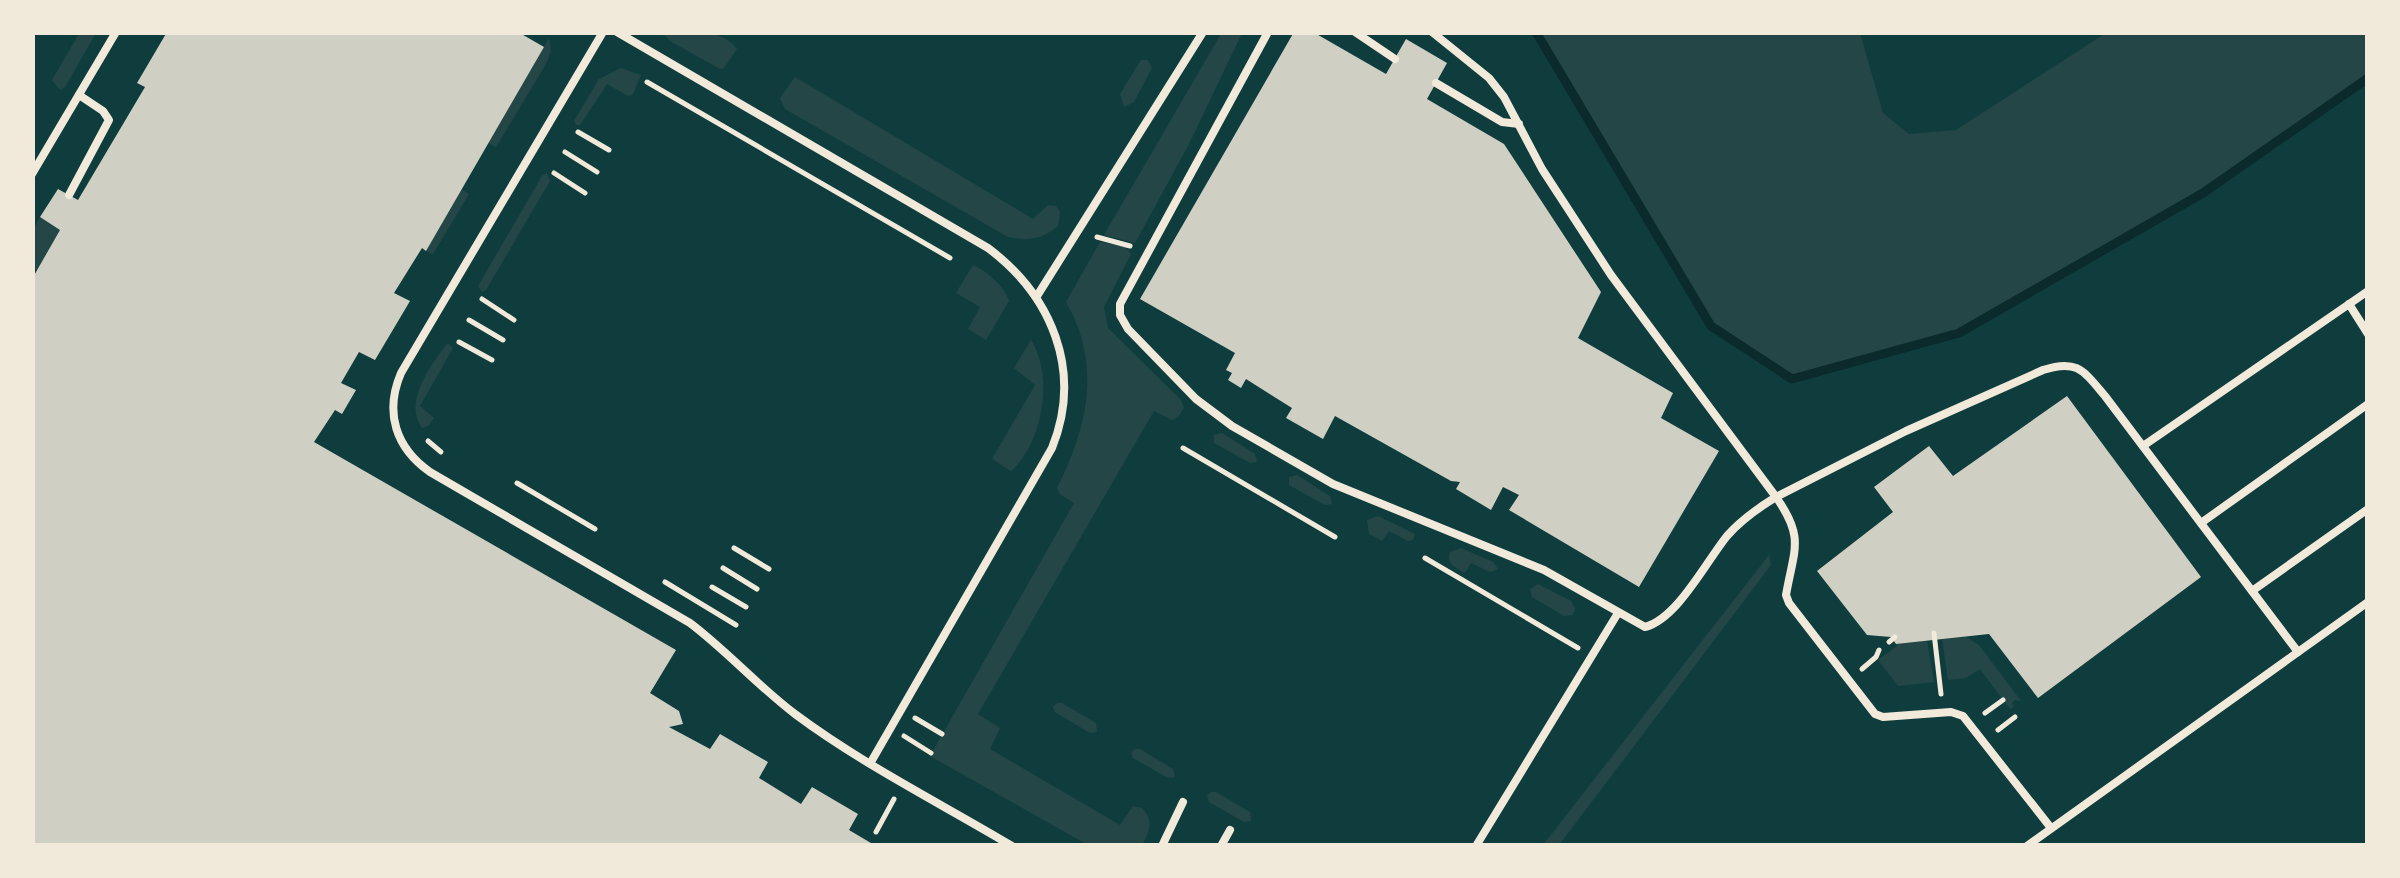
<svg xmlns="http://www.w3.org/2000/svg" width="2400" height="878" viewBox="0 0 2400 878" font-family="'Public Sans',sans-serif">
  <style>
    .green { fill: #244646 }
    .lines { fill: none; stroke-linecap: round; stroke-linejoin: round }
    .stream { stroke: #0a2a2b; stroke-width: 9 }
    .building { fill: #cfcfc3 }
    .path { stroke: #f1e9da; stroke-width: 5 }
    .service { stroke: #f1e9da; stroke-width: 8 }
  </style>
  <rect width="100%" height="100%" fill="#0f3d3e"/>
  <!-- green -->
  <g class="green">
    <polygon points="80,32 96,33 65,87 60,90 52,80"/>
    <polygon points="1222,32 1242,33 1189,144 1135,243 1104,235"/>
    <path d="M663,33C689,32 720,27 737,49L724,68L720,69L670,41Z"/>
    <polygon points="1536,33 1860,33 1883,113 1909,134 1956,130 2106,33 2367,33 2367,78 2203,193 1967,329 1792,379 1711,326"/>
    <polygon points="549,38 551,51 546,64 496,147 488,143"/>
    <polygon points="1141,60 1148,60 1152,68 1134,102 1124,107 1120,94"/>
    <polygon points="621,68 641,75 633,94 628,96 607,84 580,125 576,125 574,121 599,79"/>
    <path d="M795,77L1033,219L1048,205L1056,206L1060,212L1058,226C1041,240 1029,241 1008,237L785,109L780,98Z"/>
    <polygon points="547,173 550,181 486,290 482,292 478,286 542,176"/>
    <polygon points="461,189 469,194 433,254 426,251"/>
    <polygon points="40,217 60,230 37,270 33,268 33,230"/>
    <path d="M1100,242L1126,247L1131,254L1104,307L1108,328L1181,400L1184,408L1178,417L1172,420L1154,411L978,714L1000,728L990,749L1120,825L1133,806L1142,808C1154,820 1150,832 1142,845H1088L930,756L1074,503L1060,494L1057,488C1088,427 1102,364 1066,302Z"/>
    <path d="M973,265C986,270 1005,287 1009,301L986,340L968,329L980,307L956,293Z"/>
    <path d="M1031,340C1054,376 1043,443 1011,471L992,459L1035,385L1014,368Z"/>
    <path d="M448,343L453,348L420,406L434,418L428,426L422,428C403,402 431,364 448,343Z"/>
    <polygon points="1222,433 1255,454 1257,462 1250,463 1214,443 1214,435"/>
    <polygon points="1297,475 1330,496 1332,504 1325,505 1289,485 1289,477"/>
    <polygon points="1378,516 1415,534 1413,540 1408,541 1389,531 1382,541 1369,534 1367,520"/>
    <path d="M1461,548L1493,562L1498,569L1490,572L1471,563L1465,573C1456,568 1446,564 1450,552Z"/>
    <polygon points="1769,555 1771,565 1559,845 1543,845"/>
    <polygon points="1538,584 1571,601 1575,609 1572,615 1564,616 1532,597 1530,589"/>
    <polygon points="1966,637 1979,645 2021,701 2015,700 2012,703 2014,707 2010,709 1980,669 1966,678 1948,680 1942,639"/>
    <polygon points="1927,640 1934,682 1898,686 1878,660 1897,646 1896,644"/>
    <polygon points="1057,703 1062,703 1096,723 1097,732 1090,733 1055,712 1053,707"/>
    <polygon points="1135,749 1140,749 1173,769 1175,777 1168,778 1133,758 1131,753"/>
    <polygon points="1211,792 1216,792 1250,812 1251,821 1244,822 1209,802 1207,796"/>
  </g>
  <g class="lines">
    <!-- stream -->
    <polyline class="stream" points="1536,32 1711,326 1792,379 1959,333 2203,193 2368,78"/>
  </g>
  <!-- building -->
  <g class="building">
    <polygon points="167,32 518,32 544,47 426,251 422,248 394,293 410,301 375,360 359,352 341,383 356,390 342,414 335,410 314,442 676,650 650,693 679,711 683,724 669,727 710,749 720,734 768,762 759,778 801,804 812,787 858,814 849,830 876,846 32,846 32,279 60,230 40,217 58,189 78,200 145,87 137,83"/>
    <polygon points="1294,32 1313,32 1386,74 1406,39 1447,63 1427,99 1504,144 1601,292 1578,338 1673,393 1661,418 1719,451 1639,587 1509,510 1519,495 1503,487 1491,510 1456,489 1460,482 1451,481 1335,416 1323,439 1286,418 1292,408 1246,379 1241,388 1228,380 1232,373 1226,370 1235,353 1140,299"/>
    <polygon points="2067,396 2201,577 2038,698 1989,634 1896,644 1891,637 1867,635 1817,571 1893,512 1874,487 1929,446 1953,476"/>
  </g>
  <g class="lines">
    <!-- path -->
    <g class="path">
      <polyline points="647,82 950,258"/>
      <polyline points="578,132 609,150"/>
      <polyline points="565,152 597,172"/>
      <polyline points="554,173 585,193"/>
      <polyline points="1097,237 1130,246"/>
      <polyline points="482,299 514,320"/>
      <polyline points="469,320 503,340"/>
      <polyline points="459,342 492,360"/>
      <polyline points="428,441 441,452"/>
      <polyline points="1183,448 1335,537"/>
      <polyline points="517,483 595,529"/>
      <polyline points="734,548 769,569"/>
      <polyline points="1425,558 1578,648"/>
      <polyline points="723,568 757,589"/>
      <polyline points="665,582 736,625"/>
      <polyline points="712,587 746,607"/>
      <polyline points="1934,633 1941,694"/>
      <polyline points="1889,642 1895,637"/>
      <polyline points="1862,669 1876,657 1879,650"/>
      <polyline points="1985,713 2003,700"/>
      <polyline points="915,718 942,734"/>
      <polyline points="1998,730 2015,717"/>
      <polyline points="904,736 931,753"/>
      <polyline points="876,832 894,799"/>
    </g>
    <!-- service -->
    <g class="service">
      <path d="M603,32L401,373C384,413 396,448 430,472L690,623C727,651 758,686 795,714C862,764 940,803 1012,846"/>
      <path d="M617,32L988,248C1052,296 1083,371 1052,448L871,762"/>
      <path d="M1268,32L1120,304V315L1128,329L1196,399L1232,426L1333,484L1544,570L1645,627C1677,619 1706,562 1727,536C1741,520 1758,508 1776,497C1805,538 1794,549 1786,595L1789,603L1875,714L1883,717L1951,712L1963,716L2051,828"/>
      <polyline points="1355,32 1395,59"/>
      <path d="M1432,32L1489,78L1504,97L1542,169L1611,275L1776,497L1906,431L2043,370C2077,359 2083,370 2105,396L2298,652"/>
      <polyline points="1436,83 1502,122 1519,124"/>
      <polyline points="32,174 116,32"/>
      <polyline points="69,195 109,120 103,111 79,95"/>
      <polyline points="1037,296 1203,32"/>
      <polyline points="2349,304 2368,334"/>
      <polyline points="2143,446 2368,291"/>
      <polyline points="2201,523 2368,404"/>
      <polyline points="2252,591 2368,509"/>
      <polyline points="1162,846 1183,802"/>
      <polyline points="1221,846 1230,830"/>
      <polyline points="1476,846 1618,613"/>
      <polyline points="2027,846 2368,602"/>
    </g>
  </g>
  <!-- border -->
  <rect width="2400" height="878" fill="none" stroke="#f1e9da" stroke-width="70"/>
</svg>
